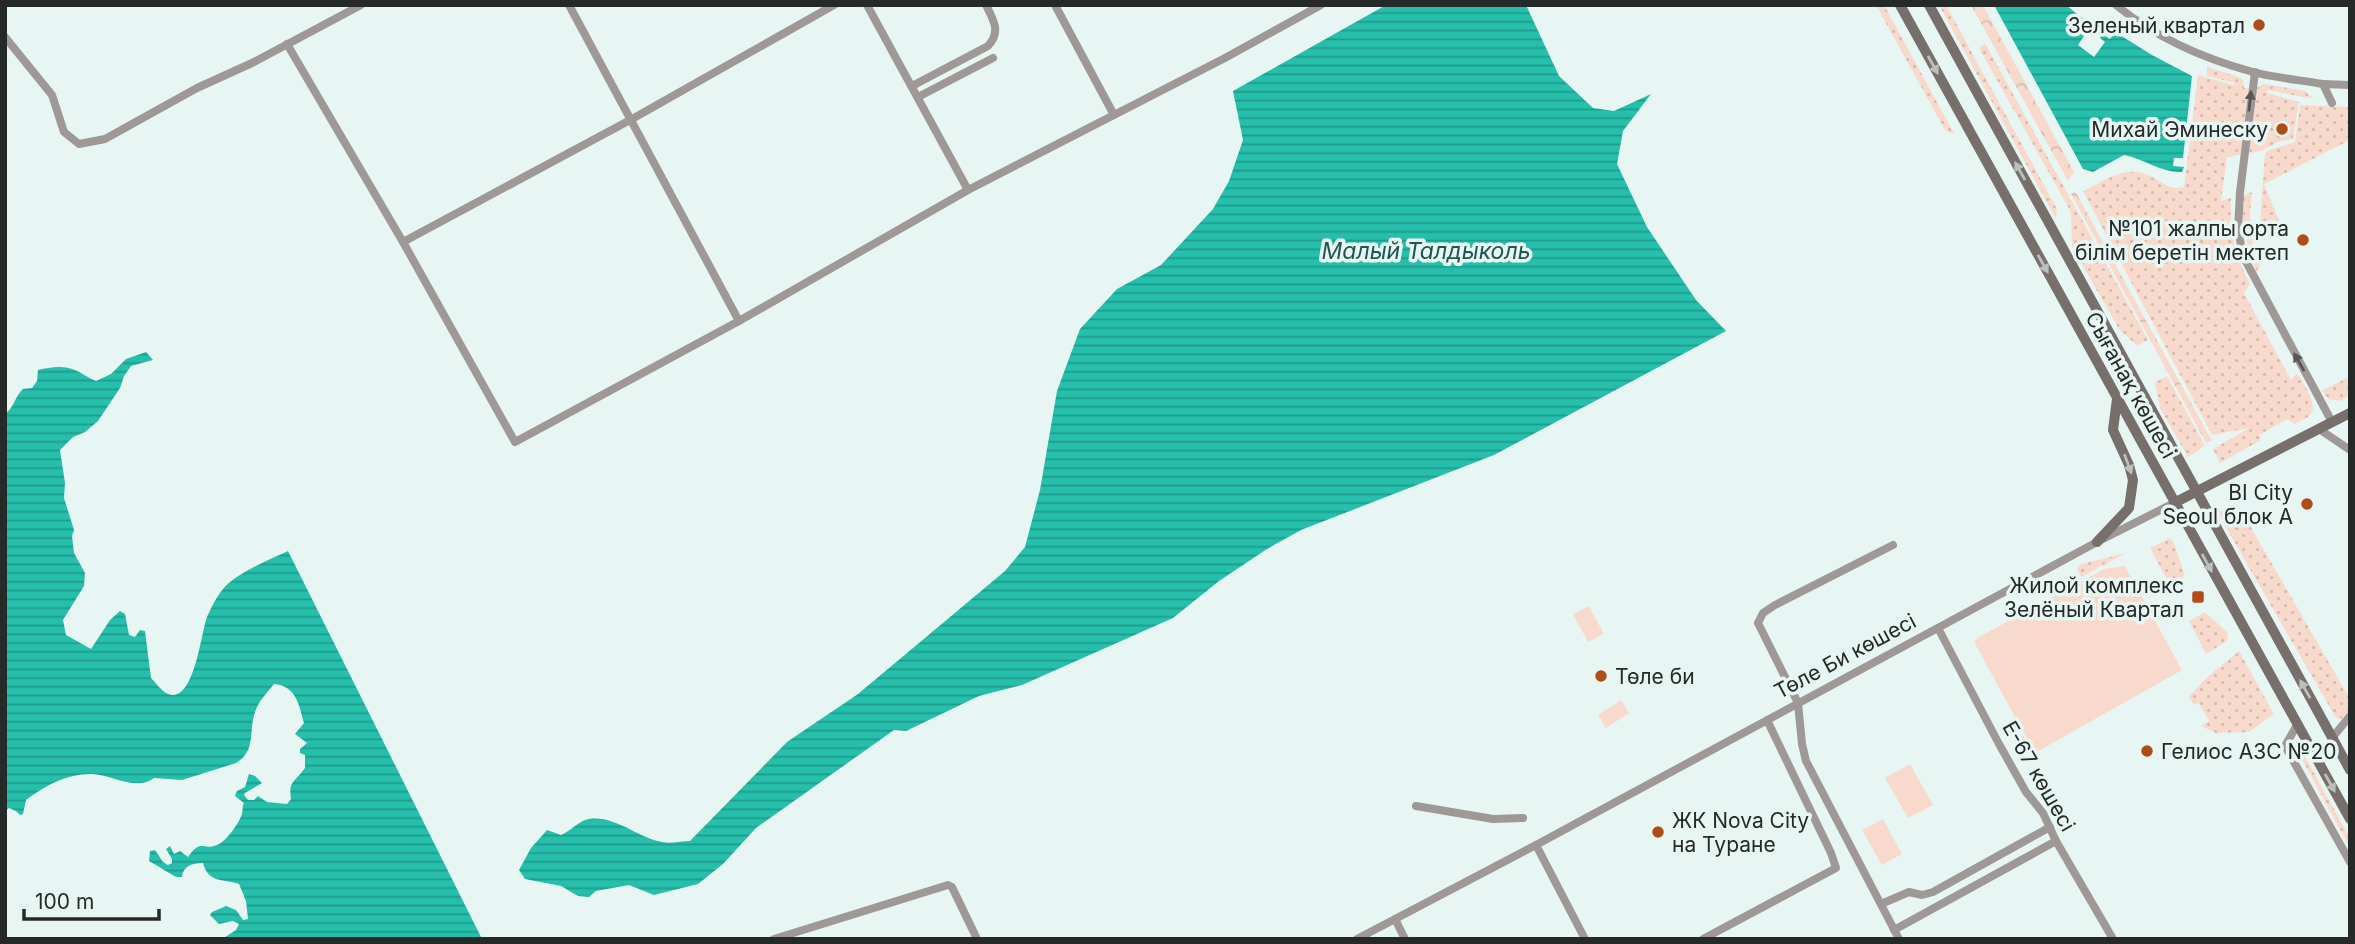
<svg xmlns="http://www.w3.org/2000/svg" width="2355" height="944" viewBox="0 0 2355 944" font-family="Inter,sans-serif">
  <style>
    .grass { fill: url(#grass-dots) }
    .forest { fill: url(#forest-crowns) }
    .garden { fill: #f8dacd }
    .water { fill: url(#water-rules) }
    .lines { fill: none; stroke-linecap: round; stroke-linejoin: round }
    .street { stroke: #9e9997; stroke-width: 8 }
    .secondary { stroke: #766f6c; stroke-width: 10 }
    .oneway { fill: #bac0bd }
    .oneway2 { fill: #555655 }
    .poi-dot { fill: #b04c17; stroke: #e8f6f3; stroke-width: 2.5 }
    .labels { text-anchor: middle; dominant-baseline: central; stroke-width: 7; stroke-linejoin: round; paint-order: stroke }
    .poi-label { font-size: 21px; fill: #252a29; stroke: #e8f6f3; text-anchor: end }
    .street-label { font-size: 21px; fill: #252a29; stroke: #e8f6f3 }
    .water-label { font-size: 23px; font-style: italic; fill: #1d574f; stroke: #e8f6f3 }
  </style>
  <defs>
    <pattern id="grass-dots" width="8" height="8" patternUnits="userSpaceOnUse" patternTransform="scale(1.75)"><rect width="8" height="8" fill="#f8dacd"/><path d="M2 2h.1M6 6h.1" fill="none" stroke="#d4bbb0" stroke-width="1.8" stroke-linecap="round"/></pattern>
    <pattern id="forest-crowns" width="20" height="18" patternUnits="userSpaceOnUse" patternTransform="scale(1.75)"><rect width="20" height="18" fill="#f8dacd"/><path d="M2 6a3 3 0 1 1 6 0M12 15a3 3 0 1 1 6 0" fill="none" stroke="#d4bbb0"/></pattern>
    <pattern id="water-rules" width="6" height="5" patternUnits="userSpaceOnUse" patternTransform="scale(1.75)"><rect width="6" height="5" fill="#25bfab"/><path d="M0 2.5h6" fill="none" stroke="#209b8b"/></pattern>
  </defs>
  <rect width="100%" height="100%" fill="#e8f6f3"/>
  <!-- grass -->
  <g class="grass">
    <polygon points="1876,5 1884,5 1955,135 1945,130"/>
    <polygon points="1939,5 1946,5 2057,209 2056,219"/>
    <polygon points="1985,43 2148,340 2137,346 2119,329 2072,247 2071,212 1979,48"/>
    <path d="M2207,67L2242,78L2244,88L2255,90L2256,88L2264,84L2305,91L2314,99L2267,90V93L2299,102L2293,139L2280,141L2261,151L2227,157L2221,201L2231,198C2230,233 2234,253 2250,284L2244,293L2291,380L2297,373C2303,383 2319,404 2310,415C2307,419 2299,421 2295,424L2287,419L2259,435L2261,440L2220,463L2213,449L2249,428L2212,435L2083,191C2101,183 2121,167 2142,173C2159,177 2165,191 2184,187L2198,75L2234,85L2235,83L2207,76Z"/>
    <polygon points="2300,105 2350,107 2350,140 2264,184 2282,228 2265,236 2260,223 2265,153 2269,150 2295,142"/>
    <path d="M2252,192C2249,220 2248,238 2261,264L2256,272L2243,229V196Z"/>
    <polygon points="2167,376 2205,446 2188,457 2160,408 2155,382"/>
    <polygon points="2350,377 2350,395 2340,401 2328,399 2322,390"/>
    <polygon points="2238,505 2350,699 2350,710 2341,719 2336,718 2217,512"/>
    <polygon points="2170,538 2174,543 2185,576 2171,587 2150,548"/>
    <polygon points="2126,553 2081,577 2077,569 2081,564"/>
    <polygon points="2205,612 2228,633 2227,641 2206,654 2189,621"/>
    <polygon points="2239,651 2274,714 2249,732 2216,733 2201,726 2209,721 2199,703 2194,705 2189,697 2204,680"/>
    <polygon points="2297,742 2350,838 2350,848 2296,748"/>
  </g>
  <!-- forest -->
  <g class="forest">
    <polygon points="1971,5 1983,5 2074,172 2068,181"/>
    <polygon points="2075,191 2212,441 2206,443 2071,194"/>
  </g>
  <!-- garden -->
  <g class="garden">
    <polygon points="2125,566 2182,670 2035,753 1974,642 1979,637 2104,569"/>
    <polygon points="1589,606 1604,634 1588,642 1573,614"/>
    <polygon points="1621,700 1629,713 1606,728 1598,715"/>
    <polygon points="1910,764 1933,805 1908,818 1885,778"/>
    <polygon points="1883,819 1902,854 1882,865 1862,830"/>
  </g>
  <!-- water -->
  <g class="water">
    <path d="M1386,5H1526L1559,76L1593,108L1614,111L1651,94L1623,131L1617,164L1647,227L1696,300L1726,331L1494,455L1301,530L1267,549L1219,581L1173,618L1022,685L979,696L906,731L894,730L756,828L723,864L698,884L654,895L629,885L596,891L589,897L578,896L561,886L525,879L519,870L531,848L547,830L561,835C571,831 578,821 589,819C615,815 638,838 662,842C671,844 681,841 690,841L787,742L858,694L1005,571L1025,547L1040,490L1057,391L1080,329L1117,289L1161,265L1213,209L1229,181L1243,140L1233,91Z"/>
    <path d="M1994,5H2066L2098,31L2095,34L2088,30L2078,45L2094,57L2105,42L2100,38L2102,34L2110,39L2115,32L2152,55L2192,76L2183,158H2174L2173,166L2184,167L2182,172C2162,173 2144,159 2124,155L2093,172L2083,169Z"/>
    <path d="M146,352L153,360L131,366L124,376L120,388L98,421L85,432L73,437L60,450L65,483L64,498L74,530L72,536L74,553L85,573L84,586L63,620L66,635L91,649L110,620L120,611L125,614L129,635L135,637L140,630L145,631L151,678C155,682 161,690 166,693C194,708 201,632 207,617C211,608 217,596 223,589C236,573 269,560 288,551L482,939H222L236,930L239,924L233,921L219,924L210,915L212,912L226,906L236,910L243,920L248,919L246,901L239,884C222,878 209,884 203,863C192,863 183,866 182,877H176L149,861L150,851L155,850L163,862L168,865L172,863V859L166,849L170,846L174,854L180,851L188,857C202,838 201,851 217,845C226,842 239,823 242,814C243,810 242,806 244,803L235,796L237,791L245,787L249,774L255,776L262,783L245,793L244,795L248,800H254L258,796L267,802L287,804L291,799C288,781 295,782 305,768V755L300,753V749L307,743L295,734L304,723C299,706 297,686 274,684C267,693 259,700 255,712C248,732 257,750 236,763L182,780L154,778C135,792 112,774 91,774C66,774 45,786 26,800L23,814L20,815L16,811L9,808L5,811V414C14,408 15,396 23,389L32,388L37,381L38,370C50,367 64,365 75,370C82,373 88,378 96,381L111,374L126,359Z"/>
  </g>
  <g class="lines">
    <!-- street -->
    <g class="street">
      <polyline points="569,5 739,321 968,190 867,5"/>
      <polyline points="1055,5 1114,115"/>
      <path d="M2116,5C2155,37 2205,59 2253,72C2276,78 2300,80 2323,84L2332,103"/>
      <polyline points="5,37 52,95 64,132 79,144 105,139 197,88 252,63 361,5"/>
      <polyline points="287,44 403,242 632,119 834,5"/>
      <polyline points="2255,72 2240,192 2238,229 2243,256 2332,422"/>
      <polyline points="2323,84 2350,85"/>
      <path d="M912,86L988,46C1001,32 994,21 986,5"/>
      <polyline points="918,97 993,58"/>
      <polyline points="968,190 1225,58 1321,5"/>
      <polyline points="403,242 515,442 739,321"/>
      <polyline points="2319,429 2350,450"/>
      <polyline points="1893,545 1775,605 1763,613 1758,623 1798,703 1802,744 1806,761 1899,939"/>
      <polyline points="1938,628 1999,744 2026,792 2043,813 2056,841 2113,939"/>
      <polyline points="2297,725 2285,746 2350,862"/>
      <polyline points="2332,738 2350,716"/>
      <polyline points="1416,806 1493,819 1523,818"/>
      <polyline points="1536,845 1585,939"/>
      <polyline points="1881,904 1909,892 1922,895 1933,892 2050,827"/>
      <polyline points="1395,919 1405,939"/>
      <polyline points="1894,930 2056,841"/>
      <polyline points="774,939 948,885 952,887 977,939"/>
      <polyline points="1357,939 1536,845 2097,542 2174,503"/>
      <polyline points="1703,939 1836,868 1831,853 1767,720"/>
    </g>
    <!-- secondary -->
    <g class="secondary">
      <polyline points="1900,5 2350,819"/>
      <polyline points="1929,5 2350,770"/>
      <polyline points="2174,503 2350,413"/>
      <polyline points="2097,542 2129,508 2133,480 2129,465 2113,430 2117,399"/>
    </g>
  </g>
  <!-- one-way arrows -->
  <defs><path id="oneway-solid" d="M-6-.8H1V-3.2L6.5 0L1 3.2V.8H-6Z" transform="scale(1.75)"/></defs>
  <g class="oneway">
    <use href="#oneway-solid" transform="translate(1933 65) rotate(61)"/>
    <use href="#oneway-solid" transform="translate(2020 171) rotate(-119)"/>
    <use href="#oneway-solid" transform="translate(2043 264) rotate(61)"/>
    <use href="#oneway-solid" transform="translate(2128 464) rotate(70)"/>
    <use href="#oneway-solid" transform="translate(2207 563) rotate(61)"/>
    <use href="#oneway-solid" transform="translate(2305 689) rotate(-119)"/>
    <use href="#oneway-solid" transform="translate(2330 783) rotate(61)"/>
  </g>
  <g class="oneway2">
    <use href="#oneway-solid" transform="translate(2250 101) rotate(-84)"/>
    <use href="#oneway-solid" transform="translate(2299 362) rotate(-119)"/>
  </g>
  <!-- markers -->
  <g class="poi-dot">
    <circle cx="2259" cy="25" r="7"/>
    <circle cx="2282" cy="129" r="7"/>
    <circle cx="2303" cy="240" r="7"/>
    <circle cx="2307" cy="504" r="7"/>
    <rect x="2191" y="590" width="14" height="14" rx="3.5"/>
    <circle cx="1601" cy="676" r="7"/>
    <circle cx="2147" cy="751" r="7"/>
    <circle cx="1658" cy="832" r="7"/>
  </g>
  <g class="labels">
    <!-- poi labels -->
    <g class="poi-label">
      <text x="2245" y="25">Зеленый квартал</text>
      <text x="2268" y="129">Михай Эминеску</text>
      <text x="2289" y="228">№101 жалпы орта<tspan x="2289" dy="24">білім беретін мектеп</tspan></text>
      <text x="2293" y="492">BI City<tspan x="2293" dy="24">Seoul блок A</tspan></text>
      <text x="2184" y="585">Жилой комплекс<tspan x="2184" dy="24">Зелёный Квартал</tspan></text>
      <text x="1615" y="676" text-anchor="start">Төле би</text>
      <text x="2161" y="751" text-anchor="start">Гелиос АЗС №20</text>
      <text x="1672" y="820" text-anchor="start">ЖК Nova City<tspan x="1672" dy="24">на Туране</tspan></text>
    </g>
    <!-- street labels -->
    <g class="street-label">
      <text transform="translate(2131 385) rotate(61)">Сығанақ көшесі</text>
      <text transform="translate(1845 656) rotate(-28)">Төле Би көшесі</text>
      <text transform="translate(2039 776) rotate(60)">Е-67 көшесі</text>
    </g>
    <!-- water labels -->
    <g class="water-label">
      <text x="1426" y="251">Малый Талдыколь</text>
    </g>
  </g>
  <!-- border -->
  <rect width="2355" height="944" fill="none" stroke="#252a29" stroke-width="14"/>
  <!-- scale -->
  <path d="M24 909v10h135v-10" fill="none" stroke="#252a29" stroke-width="3.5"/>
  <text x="35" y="909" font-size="21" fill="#252a29" stroke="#e8f6f3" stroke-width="5" paint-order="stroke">100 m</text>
</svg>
